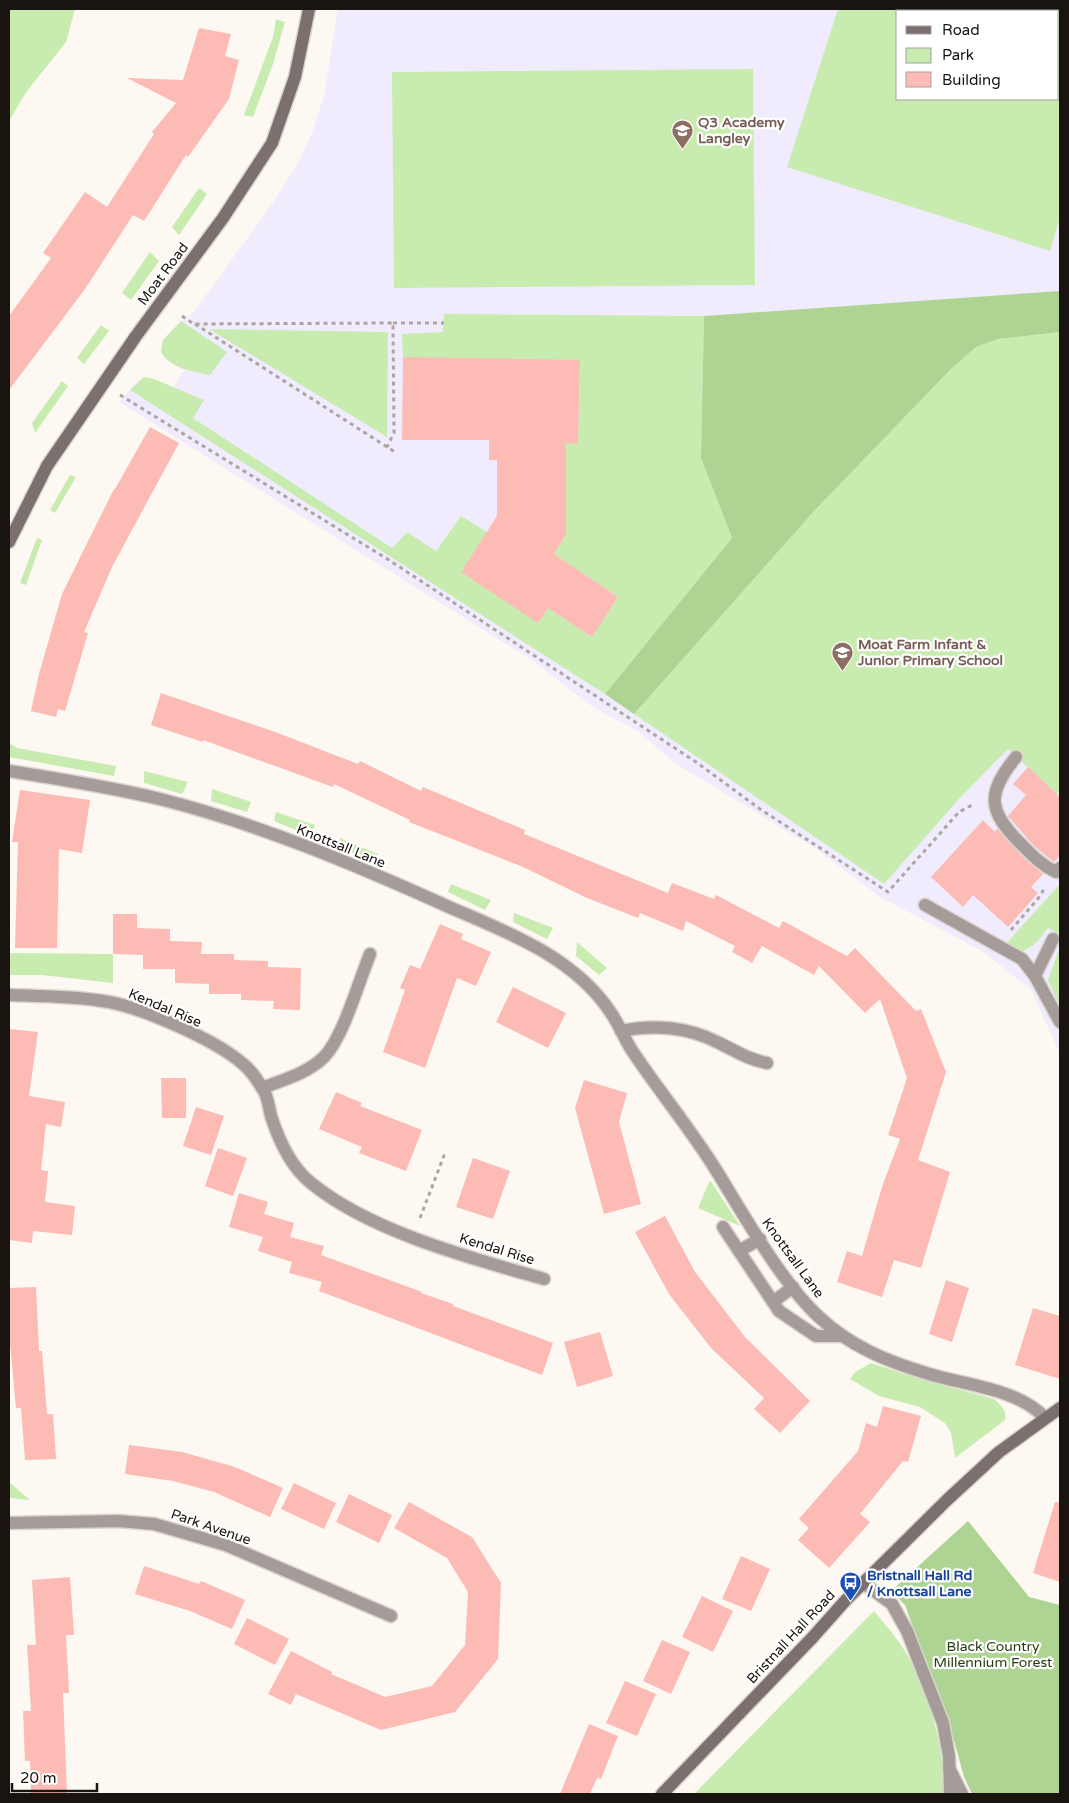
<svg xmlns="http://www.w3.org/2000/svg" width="1069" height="1803" viewBox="0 0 1069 1803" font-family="'Varela Round',sans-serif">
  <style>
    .education { fill: #f0ecfe; fill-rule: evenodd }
    .green { fill: #c8ecaf; fill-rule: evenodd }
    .forest { fill: #aed493 }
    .building { fill: #fdbbb5 }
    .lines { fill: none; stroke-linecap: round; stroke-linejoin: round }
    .lane-casing { stroke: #d9d4ce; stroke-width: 15 }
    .street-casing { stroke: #d9d4ce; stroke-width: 15 }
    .secondary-casing { stroke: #d9d4ce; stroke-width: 15 }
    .path { stroke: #aba6a1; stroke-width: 3; stroke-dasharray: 4 4; stroke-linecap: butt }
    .lane { stroke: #a59c9a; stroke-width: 12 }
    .street { stroke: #a59c9a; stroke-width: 12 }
    .secondary { stroke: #7c706e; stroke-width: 12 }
    .labels { text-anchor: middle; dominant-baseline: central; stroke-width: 4.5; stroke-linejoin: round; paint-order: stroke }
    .education-label { font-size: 14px; font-weight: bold; fill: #785e54; stroke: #fff; text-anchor: start }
    .street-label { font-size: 14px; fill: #191410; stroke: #fff }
    .transit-label { font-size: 14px; font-weight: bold; fill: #164399; stroke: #fff; text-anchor: start }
    .park-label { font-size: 14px; fill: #253d10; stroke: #fff }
  </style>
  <rect width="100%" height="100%" fill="#fdf8f2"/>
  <!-- education -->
  <path class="education" d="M338,9H1060V1054L1031,990L982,951L880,897L816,849L675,763L638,731L594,708L533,661L119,402L137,382L144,377L174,387L184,370L166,360L161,352L163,340L181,321L194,312L274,201L297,165L312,133L324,96ZM898,11H1058V99H898Z"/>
  <!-- green -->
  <g class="green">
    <polygon points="9,9 75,9 66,42 27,91 9,121"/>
    <path d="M838,9H1060V218L1050,251L787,167ZM898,11H1058V99H898Z"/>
    <polygon points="276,19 285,22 273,64 253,117 244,115 273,37"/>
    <polygon points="753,69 755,285 394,288 392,72"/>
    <polygon points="199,188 207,194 179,235 172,227"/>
    <polygon points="150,252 159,261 131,300 122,293"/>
    <polygon points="444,314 704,316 701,458 732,538 605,694 130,390 144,377 154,379 204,400 193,418 392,548 407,532 436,551 461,516 487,532 461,572 538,622 548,608 592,637 618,597 554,554 566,535 566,443 578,443 580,361 444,358 403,360 402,334 443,332"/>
    <path d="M181,321L227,352L210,375C191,371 172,369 161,352L163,340Z"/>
    <polygon points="101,325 109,331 84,364 77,358"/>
    <polygon points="209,329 388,332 387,437"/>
    <polygon points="1060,332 1060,791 1057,794 1008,749 959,799 884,884 634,714 815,510 951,369 976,347 998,339"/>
    <polygon points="62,381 68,386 35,433 32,423"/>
    <polygon points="70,475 76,477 55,513 50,510"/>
    <polygon points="37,538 42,540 26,585 20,583"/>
    <polygon points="9,743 17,748 116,766 114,776 9,757"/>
    <polygon points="144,771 188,782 182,794 144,783"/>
    <polygon points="212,789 251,802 247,812 211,801"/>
    <polygon points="276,812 315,825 311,836 274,821"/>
    <polygon points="340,838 378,854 374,861 338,847"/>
    <polygon points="451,884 491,900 485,910 448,892"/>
    <path d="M1058,886L1060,888V934L1048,928C1039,941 1033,948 1018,953L1004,946Z"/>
    <polygon points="514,913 553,928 547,939 513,922"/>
    <polygon points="577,942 607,968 599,975 576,956"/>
    <polygon points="1060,947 1060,1006 1048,980"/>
    <polygon points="9,953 113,954 113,983 42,975 9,975"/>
    <polygon points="710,1180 740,1226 698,1208"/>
    <path d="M871,1363L917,1378L994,1399C1001,1405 1007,1410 1005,1420L955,1458L951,1433L946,1424L920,1407L879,1396L850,1379L855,1372Z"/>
    <polygon points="9,1482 30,1500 9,1498"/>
    <path d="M874,1611C881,1620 889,1628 896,1638C928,1681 942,1742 946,1794H694Z"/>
  </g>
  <!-- forest -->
  <g class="forest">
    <polygon points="1060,291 1060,332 998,339 976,347 951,369 815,510 634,714 605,694 732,538 701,458 704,316"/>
    <polygon points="968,1521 1029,1597 1060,1605 1060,1794 972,1794 964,1777 955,1744 905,1605 891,1591"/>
  </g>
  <!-- building -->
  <g class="building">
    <polygon points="199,28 231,34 225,56 239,60 229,99 188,157 186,155 144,221 133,215 85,289 9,390 9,316 51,258 43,253 85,192 107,207 154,134 152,132 176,103 127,78 183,80"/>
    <polygon points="403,357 580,360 578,444 566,443 566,535 554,554 618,597 592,637 548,608 538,623 461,572 497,516 497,460 489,460 489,440 402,440"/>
    <polygon points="150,427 179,443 112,567 84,632 88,633 65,711 58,709 56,717 31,711 39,674 62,594 114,489 115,489"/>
    <polygon points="161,693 278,733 358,764 360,761 421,791 423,787 454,800 525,830 524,834 668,893 672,883 714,899 716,895 779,928 783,921 847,956 855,948 916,1011 921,1009 946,1072 918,1160 950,1172 921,1268 894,1260 882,1297 837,1282 847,1251 862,1256 882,1187 900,1139 888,1135 907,1078 880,999 865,1013 819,966 814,975 762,946 752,963 732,952 735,946 686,921 683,931 640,913 638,918 587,898 523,867 409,822 410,820 334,784 333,787 203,740 203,742 151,725"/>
    <polygon points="1028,767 1060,797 1060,855 1054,862 1034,846 1008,816 1026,795 1013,784"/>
    <polygon points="20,790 90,800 82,853 59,849 57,948 15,948 18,842 12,842"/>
    <polygon points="983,820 995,832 997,829 1023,857 1043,874 1031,887 1038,893 1008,927 973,895 963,907 931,877"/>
    <polygon points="113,914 137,914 137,928 170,929 170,941 202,942 201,954 234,954 234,960 268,961 268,967 301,968 300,1010 273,1009 274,1001 241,1000 241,994 209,994 209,984 175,983 175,969 143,969 143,955 113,954"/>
    <polygon points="440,924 463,934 461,939 491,952 476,986 457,978 425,1068 383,1052 405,990 400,988 410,965 420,969"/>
    <polygon points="513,987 566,1013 548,1048 496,1022"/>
    <polygon points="9,1029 38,1032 29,1096 65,1102 61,1127 46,1124 41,1170 48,1171 45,1202 75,1206 72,1235 33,1231 32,1243 9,1240"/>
    <polygon points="161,1078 186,1078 186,1118 162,1118"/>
    <polygon points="584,1080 627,1093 619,1122 641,1204 604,1214 575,1108"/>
    <polygon points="336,1092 362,1103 360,1106 422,1130 406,1171 359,1153 362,1147 319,1129"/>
    <polygon points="196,1107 224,1116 211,1155 183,1146"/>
    <polygon points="218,1148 247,1158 233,1196 205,1186"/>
    <polygon points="473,1158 510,1171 493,1219 456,1207"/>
    <polygon points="239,1193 268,1202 264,1214 294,1223 290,1237 324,1246 321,1255 422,1292 421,1293 453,1304 453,1306 553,1343 542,1375 319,1291 322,1282 289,1273 292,1262 258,1251 263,1237 229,1227"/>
    <polygon points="665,1216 695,1272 745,1337 810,1401 780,1433 754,1409 764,1398 711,1348 669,1294 635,1232"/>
    <polygon points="946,1280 969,1288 952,1342 929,1334"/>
    <polygon points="36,1287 39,1351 42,1351 47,1414 53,1414 56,1459 25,1460 21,1408 16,1408 9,1333 9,1288"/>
    <polygon points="1033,1308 1060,1316 1060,1379 1015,1365"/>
    <polygon points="600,1332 613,1376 577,1387 564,1342"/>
    <polygon points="883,1406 921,1416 908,1462 903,1461 860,1514 870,1522 829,1568 798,1540 809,1528 799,1519 858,1451 866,1423 877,1427"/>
    <polygon points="129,1445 182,1452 235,1467 283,1488 270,1517 214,1492 173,1481 125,1474"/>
    <polygon points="294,1483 336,1503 324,1529 281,1509"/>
    <polygon points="349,1494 392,1515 379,1543 336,1522"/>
    <polygon points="409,1502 472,1537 501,1583 498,1659 455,1712 381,1730 296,1694 291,1705 268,1694 291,1651 332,1672 331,1674 385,1697 432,1686 465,1645 468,1592 447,1558 394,1528"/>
    <polygon points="1055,1502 1060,1502 1060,1582 1033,1573"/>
    <polygon points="741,1556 770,1569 751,1611 722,1599"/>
    <polygon points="144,1566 199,1584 201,1581 245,1600 232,1629 190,1611 135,1594"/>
    <polygon points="70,1577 74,1635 66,1635 69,1693 63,1693 67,1794 31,1794 30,1761 25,1761 23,1711 31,1711 27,1645 36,1645 32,1580"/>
    <polygon points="702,1596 733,1611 713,1652 682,1637"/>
    <polygon points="247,1618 289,1639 275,1665 234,1644"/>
    <polygon points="662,1640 690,1652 671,1694 643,1681"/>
    <polygon points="625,1681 656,1694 637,1736 606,1723"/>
    <polygon points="589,1724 618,1736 601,1779 597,1778 590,1794 560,1794"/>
  </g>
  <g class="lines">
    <defs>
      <g id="lane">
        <path d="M1016,757C987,793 987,810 1020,843C1032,855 1041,865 1056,872L1060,868"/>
        <polyline points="925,905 1022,959 1035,976 1060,1022"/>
        <polyline points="1035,976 1053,939"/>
        <polyline points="949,1768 962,1794"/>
      </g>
      <g id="street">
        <path d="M9,771C60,779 110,787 160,799C259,824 356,865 449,907C507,932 572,956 609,1010C618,1022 623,1036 631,1049C658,1090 690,1128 716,1170C744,1215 781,1282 819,1317C850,1346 886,1361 926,1373C962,1385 1018,1388 1045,1418"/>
        <path d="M9,995C40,996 72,996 103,1001C139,1006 216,1040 243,1064C252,1071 258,1081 264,1091C268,1098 269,1108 271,1116C279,1141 291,1167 311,1183C371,1232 471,1258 544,1279"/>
        <path d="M621,1031C653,1024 688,1027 717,1042C736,1051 747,1059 767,1063"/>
        <path d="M262,1088C283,1080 308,1073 324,1057C343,1038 359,981 370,954"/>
        <polyline points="723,1227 779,1311 816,1336 842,1336"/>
        <polyline points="739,1251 760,1239"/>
        <polyline points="773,1302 793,1287"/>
        <polyline points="9,1523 118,1521 154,1524 226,1545 391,1616"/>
        <polyline points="863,1583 892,1604 907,1631 943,1723 949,1756 950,1794"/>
      </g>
      <g id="secondary">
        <polyline points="9,542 47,466 136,336 223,218 272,143 295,77 309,9"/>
        <polyline points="662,1794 813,1637 845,1601 947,1500 999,1452 1060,1408"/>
      </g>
    </defs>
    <!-- lane casing -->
    <use href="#lane" class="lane-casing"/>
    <!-- street casing -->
    <use href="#street" class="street-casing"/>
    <!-- secondary casing -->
    <use href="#secondary" class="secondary-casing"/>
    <!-- path -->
    <g class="path">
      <polyline points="182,316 194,324 393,323 394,433 387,447"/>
      <polyline points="393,323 444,323"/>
      <polyline points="195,324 395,452"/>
      <polyline points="120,395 389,560 696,762 760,809 888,892 959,812 974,804"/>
      <polyline points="1011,930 1041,895 1044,888"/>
      <polyline points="420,1218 445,1153"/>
    </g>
    <!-- lane -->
    <use href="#lane" class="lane"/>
    <!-- street -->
    <use href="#street" class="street"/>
    <!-- secondary -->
    <use href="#secondary" class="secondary"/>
  </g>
  <!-- icons -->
  <defs>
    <symbol id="school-pin" viewBox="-11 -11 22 30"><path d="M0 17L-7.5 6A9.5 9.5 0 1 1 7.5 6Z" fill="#8d6e63" stroke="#fff"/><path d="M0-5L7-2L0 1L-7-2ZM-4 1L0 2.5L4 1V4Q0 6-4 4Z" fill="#fff"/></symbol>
    <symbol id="bus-pin" viewBox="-11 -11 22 30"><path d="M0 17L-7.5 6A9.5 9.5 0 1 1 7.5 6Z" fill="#1a4fb4" stroke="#fff"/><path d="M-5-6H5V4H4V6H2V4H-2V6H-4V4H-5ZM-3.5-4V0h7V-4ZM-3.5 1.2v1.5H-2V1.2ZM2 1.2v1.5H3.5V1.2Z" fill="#fff"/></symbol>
  </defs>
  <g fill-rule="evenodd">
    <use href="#school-pin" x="670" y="118" width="25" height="34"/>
    <use href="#school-pin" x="830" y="640" width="25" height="34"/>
    <use href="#bus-pin" x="838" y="1570" width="25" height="34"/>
  </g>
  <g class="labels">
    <!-- education labels -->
    <g class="education-label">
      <text x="698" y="122">Q3 Academy<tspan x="698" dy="16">Langley</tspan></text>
      <text x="858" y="644">Moat Farm Infant &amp;<tspan x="858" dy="16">Junior Primary School</tspan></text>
    </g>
    <!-- street labels -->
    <g class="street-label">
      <text transform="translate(163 274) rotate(-53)">Moat Road</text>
      <text transform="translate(341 846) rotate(22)">Knottsall Lane</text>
      <text transform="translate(165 1008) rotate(23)">Kendal Rise</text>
      <text transform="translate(497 1249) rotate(17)">Kendal Rise</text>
      <text transform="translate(793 1258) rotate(54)">Knottsall Lane</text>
      <text transform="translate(211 1527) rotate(19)">Park Avenue</text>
      <text transform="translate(791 1637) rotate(-47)">Bristnall Hall Road</text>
    </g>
    <!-- transit labels -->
    <g class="transit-label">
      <text x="867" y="1575">Bristnall Hall Rd<tspan x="867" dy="16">/ Knottsall Lane</tspan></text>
    </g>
    <!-- park labels -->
    <g class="park-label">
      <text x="993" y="1646">Black Country<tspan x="993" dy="16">Millennium Forest</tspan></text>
    </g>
  </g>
  <!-- border -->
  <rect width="1069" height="1803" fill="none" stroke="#191410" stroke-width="20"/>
  <!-- legend -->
  <rect x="896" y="10" width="162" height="90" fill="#ffffff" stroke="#a3a19f"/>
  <rect x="906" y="26" width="25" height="8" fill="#7c706e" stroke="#a3a19f"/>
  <text x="942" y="35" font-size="15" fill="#191410">Road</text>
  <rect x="906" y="48" width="25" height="15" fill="#c8ecaf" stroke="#a3a19f"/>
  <text x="942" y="60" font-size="15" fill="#191410">Park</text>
  <rect x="906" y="72" width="25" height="15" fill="#fdbbb5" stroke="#a3a19f"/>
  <text x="942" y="85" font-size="15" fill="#191410">Building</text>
  <!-- scale -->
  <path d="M12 1783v8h85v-8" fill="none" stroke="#191410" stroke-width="2.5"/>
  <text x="20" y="1783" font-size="15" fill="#191410" stroke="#ffffff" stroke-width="4" paint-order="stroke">20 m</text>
</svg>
